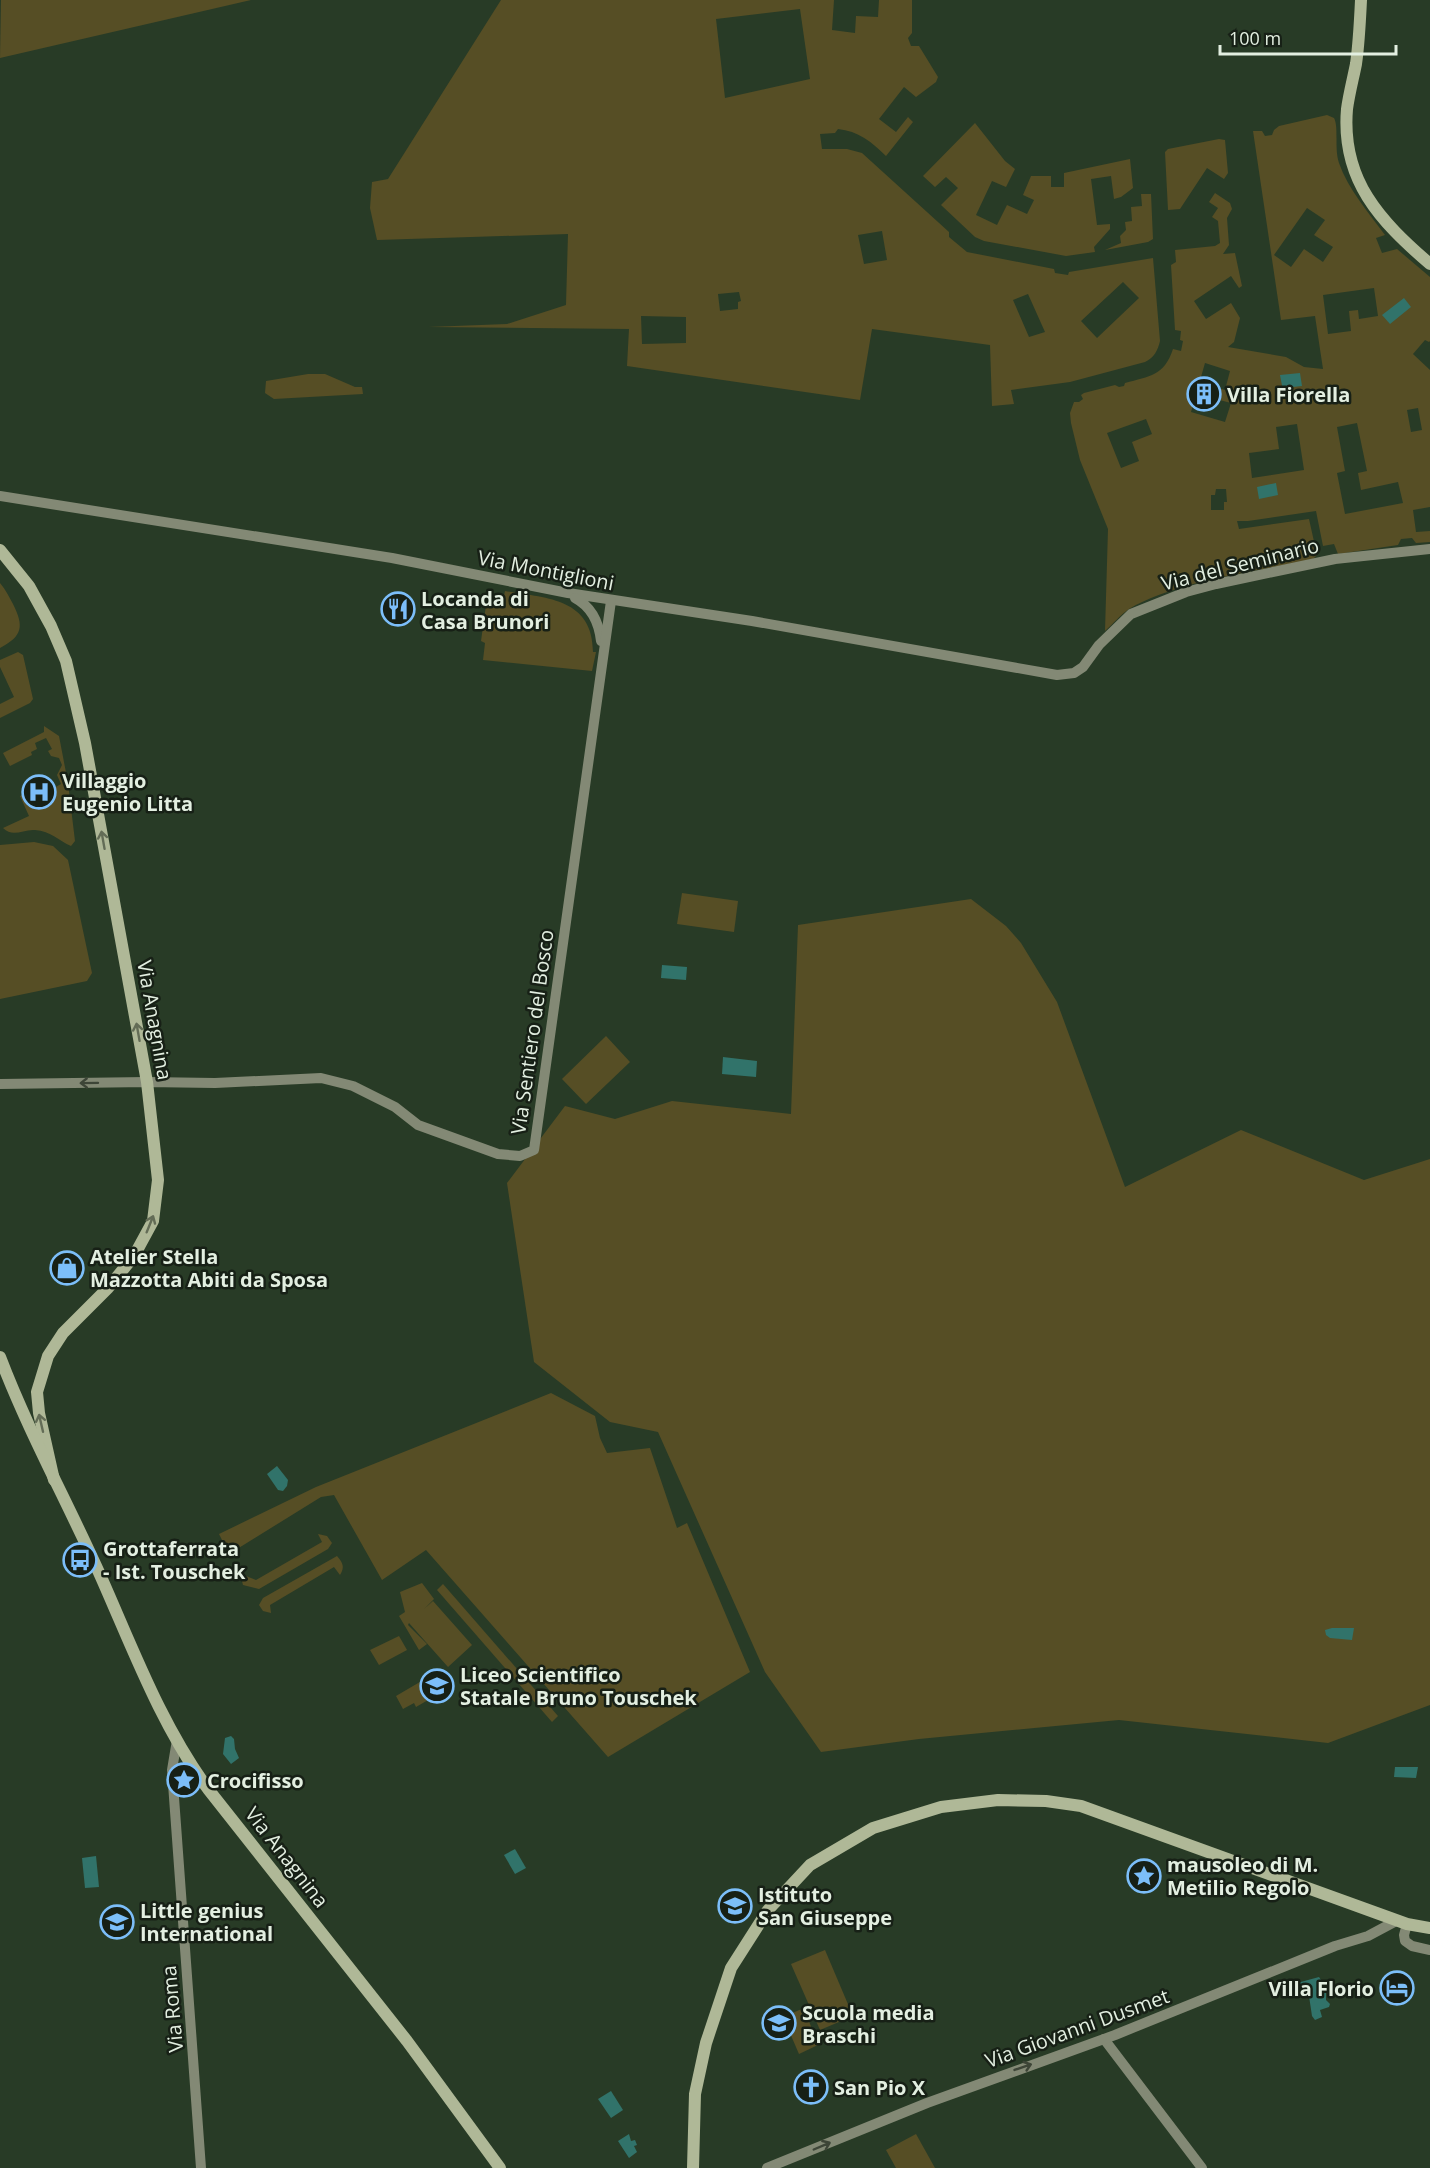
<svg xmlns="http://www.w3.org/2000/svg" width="1430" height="2168" viewBox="0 0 1430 2168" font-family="'Open Sans',sans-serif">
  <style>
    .green { fill: #564e25; fill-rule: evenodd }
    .water { fill: #31736a }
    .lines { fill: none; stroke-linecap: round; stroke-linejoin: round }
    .minor { stroke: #838975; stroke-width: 10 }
    .secondary { stroke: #afb897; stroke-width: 12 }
    .oneway { stroke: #636c56 }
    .oneway2 { stroke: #3d4537 }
    .labels { text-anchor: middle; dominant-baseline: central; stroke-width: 5; stroke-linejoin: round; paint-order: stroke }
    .poi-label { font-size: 20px; font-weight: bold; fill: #e3efe1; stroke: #172016; text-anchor: start }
    .street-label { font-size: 20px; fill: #e3efe1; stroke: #172016 }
  </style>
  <rect width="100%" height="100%" fill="#283b26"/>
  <!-- green -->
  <g class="green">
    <polygon points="1,0 251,0 0,58"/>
    <path d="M501,0H834L832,30L855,33L856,16L878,17L879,0H912V33L908,38L911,46H919L938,77L936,82L916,97L904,87L879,119L896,132L908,117L913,122L886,156C872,142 858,131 838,129L835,133L820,134L822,149H847L862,153L949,232V237L967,252L1054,269L1055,273L1068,275L1069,272L1153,258L1160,341C1158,350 1154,358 1145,362L1070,382L1011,390L1014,404L992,406L990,345L872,329L860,400L627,366L629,329L428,327L507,324L566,305L568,234L377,240L370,208L372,182L388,179ZM800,9L810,79L725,98L716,19ZM882,231L887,260L864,264L858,235ZM1123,282L1139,298L1097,338L1081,321ZM739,292L741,301L738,302V309L720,311L718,294ZM1028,294L1045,332L1029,337L1013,300ZM641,316L686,317V343L642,344Z"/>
    <path d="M1327,115L1334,118C1339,127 1334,148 1339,163C1348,189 1369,213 1385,235L1376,238L1382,253L1397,249L1430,277V341L1429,342L1425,340L1413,354L1430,370V507L1413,510L1416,532L1430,531V542L1416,543L1412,538L1401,539L1398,545L1338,554L1334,544L1323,546L1316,511L1248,521H1237L1239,529L1309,519L1317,555L1313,559C1260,571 1175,581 1129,609C1120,615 1113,624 1105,631L1108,529L1080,460L1071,423L1070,413L1074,402H1079L1083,399L1081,395L1084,393L1115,385L1119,387L1124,386L1125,383C1150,376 1164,376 1173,349L1181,351L1183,341L1180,340L1181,331L1175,330L1171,265L1176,262L1175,250L1215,246L1220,243L1218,221L1212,217L1218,208L1209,202L1215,193L1230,203L1232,209L1227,218L1229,245L1223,254L1235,253L1242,286L1239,288L1231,276L1194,301L1206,319L1231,303L1240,318L1234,342L1228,347L1286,357L1304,367L1323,369L1315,316L1281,320L1253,131H1262L1265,136L1272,135L1274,130L1279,126ZM1307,208L1325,220L1314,235L1333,247L1323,262L1304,249L1291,267L1274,255ZM1374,288L1378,316L1359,319L1358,310L1349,311L1351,331L1328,334L1323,295ZM1205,363L1230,371L1225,390L1215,387L1212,398L1231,403L1225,422L1191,412ZM1418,408L1422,430L1411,432L1407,410ZM1146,419L1152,434L1132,442L1139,461L1121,468L1107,433ZM1357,423L1367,471L1358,473L1361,490L1398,482L1403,503L1345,514L1337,473L1345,471L1337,427ZM1297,424L1304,470L1252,478L1249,453L1279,449L1276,427ZM1216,489H1226L1227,502H1224V510H1211V495H1215Z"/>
    <polygon points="975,123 1005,161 1015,169 1006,187 992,181 976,215 997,225 1007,205 1027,214 1034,200 1023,195 1031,176 1051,176 1051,187 1064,187 1064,173 1130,159 1133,188 1121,197 1114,199 1111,176 1091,179 1097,225 1110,224 1110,229 1094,247 1095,252 1066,256 984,241 975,237 941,205 958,188 946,177 935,187 923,176"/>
    <polygon points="1219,139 1225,140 1228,173 1224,179 1207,168 1180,209 1168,210 1165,152 1168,149"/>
    <polygon points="1141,194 1151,194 1153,239 1148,242 1105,250 1121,243 1120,236 1126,230 1125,222 1132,221 1131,207 1142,206"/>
    <polygon points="308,374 325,374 355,387 362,387 363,394 274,399 265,393 266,381"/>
    <path d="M0,583C6,590 9,597 13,604C24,626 23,636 0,648Z"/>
    <path d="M505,591C546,598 593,598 593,652H596L592,671L483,660L485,643L481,641L487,598L503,601Z"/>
    <polygon points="18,652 23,655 33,699 30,703 0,718 0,704 14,697 0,667 0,660"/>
    <path d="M44,726L59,736L68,783L75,841L71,846C59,841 51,831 35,830C23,829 13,838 3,828L29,816L20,796L50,782L54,788L61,784L57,775L62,765L59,758L51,756L48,751L52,749L46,738L35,743L37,749L31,752L32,755L10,766L3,753L44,732Z"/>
    <polygon points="34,842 53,846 68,860 92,973 87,981 0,999 0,845"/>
    <polygon points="682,893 738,901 734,932 677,924"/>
    <polygon points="971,899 1006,926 1021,943 1057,1002 1125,1187 1241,1130 1364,1180 1430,1159 1430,1705 1328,1743 1119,1720 919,1739 821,1752 765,1672 658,1432 610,1422 534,1362 507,1183 565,1106 615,1119 672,1101 791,1114 798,925"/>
    <polygon points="606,1036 630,1062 586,1104 562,1079"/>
    <polygon points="551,1393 595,1416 600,1438 607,1453 650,1448 677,1528 687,1523 750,1672 608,1757 426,1550 382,1580 334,1495 321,1497 229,1554 219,1534 316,1487"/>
    <polygon points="318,1534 327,1536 332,1543 328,1549 259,1589 243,1585 242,1581 246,1576 256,1580 322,1542"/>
    <path d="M337,1556C343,1563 345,1567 340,1575L334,1567L270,1605L271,1613L263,1611L259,1605L263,1598Z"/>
    <polygon points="422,1583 434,1599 424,1609 433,1601 472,1645 448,1667 409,1623 408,1625 427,1644 419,1650 399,1616 405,1612 400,1592"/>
    <polygon points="443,1584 558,1716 552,1722 437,1590"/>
    <polygon points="399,1636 407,1650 379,1665 370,1650"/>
    <polygon points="425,1679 435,1696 416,1707 414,1703 403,1709 396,1696"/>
    <polygon points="825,1950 853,2016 820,2030 791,1964"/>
    <polygon points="804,2008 818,2045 799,2054 783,2017"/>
    <polygon points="916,2134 935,2168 896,2168 886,2150"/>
  </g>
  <!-- water -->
  <g class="water">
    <polygon points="1404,298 1411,307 1390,324 1382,315"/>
    <polygon points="1300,373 1302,386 1293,387 1289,392 1283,391 1280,375"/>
    <polygon points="1276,483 1278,495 1259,499 1257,487"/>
    <polygon points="662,965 687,967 686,980 661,978"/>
    <polygon points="723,1057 757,1061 756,1077 722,1074"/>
    <polygon points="277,1466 288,1480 287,1486 283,1491 278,1490 267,1474"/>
    <polygon points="1332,1628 1354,1628 1352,1640 1330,1638 1326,1635 1325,1630"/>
    <polygon points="231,1736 234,1739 235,1749 239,1758 231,1764 223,1754 225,1738"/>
    <polygon points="1395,1767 1418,1767 1416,1778 1394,1777"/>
    <polygon points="515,1849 526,1868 515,1874 504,1855"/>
    <polygon points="96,1856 99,1887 85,1888 82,1858"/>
    <polygon points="1319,1977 1321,1980 1320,1986 1326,1993 1326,2000 1330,2004 1329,2007 1320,2010 1322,2017 1315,2020 1312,2016 1309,1996 1296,1994 1294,1991 1297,1983"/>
    <polygon points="611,2091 623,2110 611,2118 598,2099"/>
    <polygon points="629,2134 631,2141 635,2140 637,2145 634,2146 637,2152 629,2158 618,2141"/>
  </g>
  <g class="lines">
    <!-- minor -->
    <g class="minor">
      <polyline points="0,496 392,558 568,593 752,621 1057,675 1074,673 1083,667 1099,645 1131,614 1186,592 1216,584 1335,559 1430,549"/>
      <path d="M575,598C592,607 599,623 601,641"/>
      <polyline points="0,1084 147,1082 215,1083 321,1078 353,1086 395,1107 418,1125 498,1154 520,1156 534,1150 611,601"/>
      <polyline points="177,1740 172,1770 201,2168"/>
      <polyline points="1407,1924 1404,1935 1405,1941 1412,1946 1430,1950"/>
      <polyline points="1104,2039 1202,2168"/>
      <polyline points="767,2168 927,2103 1115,2035 1335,1946 1368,1936 1398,1920"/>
    </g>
    <!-- secondary -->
    <g class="secondary">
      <path d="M1361,0C1360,21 1359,43 1356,64C1353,79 1349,94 1347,109C1341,180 1380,221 1430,264"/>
      <polyline points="0,550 29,586 51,626 66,661 85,743 147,1082 158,1180 153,1221 134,1256 108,1288 63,1333 48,1356 37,1392 39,1413 54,1480"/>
      <path d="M0,1357C29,1433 68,1503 101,1577C133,1649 161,1725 208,1789L407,2041L500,2168"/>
      <polyline points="693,2168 695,2094 706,2043 731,1968 768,1910 810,1865 873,1828 941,1807 998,1800 1046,1801 1081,1806 1407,1924 1430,1928"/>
    </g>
  </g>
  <!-- one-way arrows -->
  <defs><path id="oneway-shaft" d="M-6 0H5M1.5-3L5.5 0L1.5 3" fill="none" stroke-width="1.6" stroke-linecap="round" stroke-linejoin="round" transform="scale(1.5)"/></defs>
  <g class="oneway">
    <use href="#oneway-shaft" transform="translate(103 840) rotate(-100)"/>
    <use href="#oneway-shaft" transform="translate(138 1032) rotate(-100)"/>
    <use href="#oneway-shaft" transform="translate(150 1224) rotate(-68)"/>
    <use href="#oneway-shaft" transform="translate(41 1423) rotate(-103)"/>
  </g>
  <g class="oneway2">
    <use href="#oneway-shaft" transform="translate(89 1083) rotate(179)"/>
    <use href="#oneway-shaft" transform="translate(1023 2067) rotate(-19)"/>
    <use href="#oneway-shaft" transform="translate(822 2146) rotate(-23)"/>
  </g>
  <!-- icons -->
  <defs>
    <symbol id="building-ring" viewBox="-11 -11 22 22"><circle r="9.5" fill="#172016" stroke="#7cbef9" stroke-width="1.5"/><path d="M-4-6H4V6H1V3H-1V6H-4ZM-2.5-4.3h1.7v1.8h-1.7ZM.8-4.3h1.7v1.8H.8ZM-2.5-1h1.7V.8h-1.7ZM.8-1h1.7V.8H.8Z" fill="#7cbef9"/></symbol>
    <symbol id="restaurant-ring" viewBox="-11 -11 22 22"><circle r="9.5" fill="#172016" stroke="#7cbef9" stroke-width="1.5"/><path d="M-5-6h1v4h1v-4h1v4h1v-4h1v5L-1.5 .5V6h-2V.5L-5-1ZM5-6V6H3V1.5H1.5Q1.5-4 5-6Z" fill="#7cbef9"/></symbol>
    <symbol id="hospital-ring" viewBox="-11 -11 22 22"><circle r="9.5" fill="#172016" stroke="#7cbef9" stroke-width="1.5"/><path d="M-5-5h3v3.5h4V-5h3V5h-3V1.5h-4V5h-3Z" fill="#7cbef9"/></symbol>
    <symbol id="shop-ring" viewBox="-11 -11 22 22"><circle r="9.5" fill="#172016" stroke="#7cbef9" stroke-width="1.5"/><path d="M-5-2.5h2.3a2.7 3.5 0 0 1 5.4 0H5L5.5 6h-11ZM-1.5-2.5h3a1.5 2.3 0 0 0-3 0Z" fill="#7cbef9"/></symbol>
    <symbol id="bus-ring" viewBox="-11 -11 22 22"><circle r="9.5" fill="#172016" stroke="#7cbef9" stroke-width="1.5"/><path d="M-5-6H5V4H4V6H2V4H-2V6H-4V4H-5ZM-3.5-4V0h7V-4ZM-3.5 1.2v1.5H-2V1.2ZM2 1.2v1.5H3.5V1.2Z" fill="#7cbef9"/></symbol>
    <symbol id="school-ring" viewBox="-11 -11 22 22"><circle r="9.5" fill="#172016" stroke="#7cbef9" stroke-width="1.5"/><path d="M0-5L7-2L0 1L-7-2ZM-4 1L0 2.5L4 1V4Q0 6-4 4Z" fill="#7cbef9"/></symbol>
    <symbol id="sight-ring" viewBox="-11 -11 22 22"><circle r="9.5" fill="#172016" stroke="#7cbef9" stroke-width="1.5"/><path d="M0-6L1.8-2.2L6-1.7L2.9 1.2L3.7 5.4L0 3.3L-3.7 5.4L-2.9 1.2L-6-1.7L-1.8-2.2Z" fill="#7cbef9"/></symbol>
    <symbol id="hotel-ring" viewBox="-11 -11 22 22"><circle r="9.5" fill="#172016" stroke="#7cbef9" stroke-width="1.5"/><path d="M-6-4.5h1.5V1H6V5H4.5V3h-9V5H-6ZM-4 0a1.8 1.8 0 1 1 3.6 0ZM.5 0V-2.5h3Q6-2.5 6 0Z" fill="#7cbef9"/></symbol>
    <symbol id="church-ring" viewBox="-11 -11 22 22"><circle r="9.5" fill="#172016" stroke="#7cbef9" stroke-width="1.5"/><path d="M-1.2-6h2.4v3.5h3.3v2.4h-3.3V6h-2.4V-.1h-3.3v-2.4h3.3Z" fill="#7cbef9"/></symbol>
  </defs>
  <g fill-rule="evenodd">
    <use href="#building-ring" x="1185" y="375" width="38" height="38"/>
    <use href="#restaurant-ring" x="379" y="590" width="38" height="38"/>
    <use href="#hospital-ring" x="20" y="773" width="38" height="38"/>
    <use href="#shop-ring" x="48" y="1249" width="38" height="38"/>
    <use href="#bus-ring" x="61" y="1541" width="38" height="38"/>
    <use href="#school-ring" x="418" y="1667" width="38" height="38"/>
    <use href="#sight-ring" x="165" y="1761" width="38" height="38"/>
    <use href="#sight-ring" x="1125" y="1857" width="38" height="38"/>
    <use href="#school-ring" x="716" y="1887" width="38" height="38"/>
    <use href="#school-ring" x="98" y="1903" width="38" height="38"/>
    <use href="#hotel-ring" x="1378" y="1969" width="38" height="38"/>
    <use href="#school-ring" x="760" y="2004" width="38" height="38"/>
    <use href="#church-ring" x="792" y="2068" width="38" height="38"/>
  </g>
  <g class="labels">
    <!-- poi labels -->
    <g class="poi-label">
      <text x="1227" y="394">Villa Fiorella</text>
      <text x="421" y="598">Locanda di<tspan x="421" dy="23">Casa Brunori</tspan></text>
      <text x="62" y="780">Villaggio<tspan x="62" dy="23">Eugenio Litta</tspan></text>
      <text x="90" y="1256">Atelier Stella<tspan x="90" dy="23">Mazzotta Abiti da Sposa</tspan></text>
      <text x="103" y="1548">Grottaferrata<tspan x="103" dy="23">- Ist. Touschek</tspan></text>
      <text x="460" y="1674">Liceo Scientifico<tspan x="460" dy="23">Statale Bruno Touschek</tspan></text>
      <text x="207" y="1780">Crocifisso</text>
      <text x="1167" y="1864">mausoleo di M.<tspan x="1167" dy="23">Metilio Regolo</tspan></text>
      <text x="758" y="1894">Istituto<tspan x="758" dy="23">San Giuseppe</tspan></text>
      <text x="140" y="1910">Little genius<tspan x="140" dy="23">International</tspan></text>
      <text x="1374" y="1988" text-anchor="end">Villa Florio</text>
      <text x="802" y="2012">Scuola media<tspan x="802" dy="23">Braschi</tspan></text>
      <text x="834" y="2087">San Pio X</text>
    </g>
    <!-- street labels -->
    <g class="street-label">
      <text transform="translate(1240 564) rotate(-14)">Via del Seminario</text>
      <text transform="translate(546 570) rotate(11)">Via Montiglioni</text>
      <text transform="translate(155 1020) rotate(80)">Via Anagnina</text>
      <text transform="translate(532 1032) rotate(-82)">Via Sentiero del Bosco</text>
      <text transform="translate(287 1857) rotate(52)">Via Anagnina</text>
      <text transform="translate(172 2009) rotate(-95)">Via Roma</text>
      <text transform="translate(1077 2028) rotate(-20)">Via Giovanni Dusmet</text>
    </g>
  </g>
  <!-- scale -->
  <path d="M1220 45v9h176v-9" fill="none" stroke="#e3efe1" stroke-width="3"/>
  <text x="1229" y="45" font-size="18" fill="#e3efe1" stroke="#172016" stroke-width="4.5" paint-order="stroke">100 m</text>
</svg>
